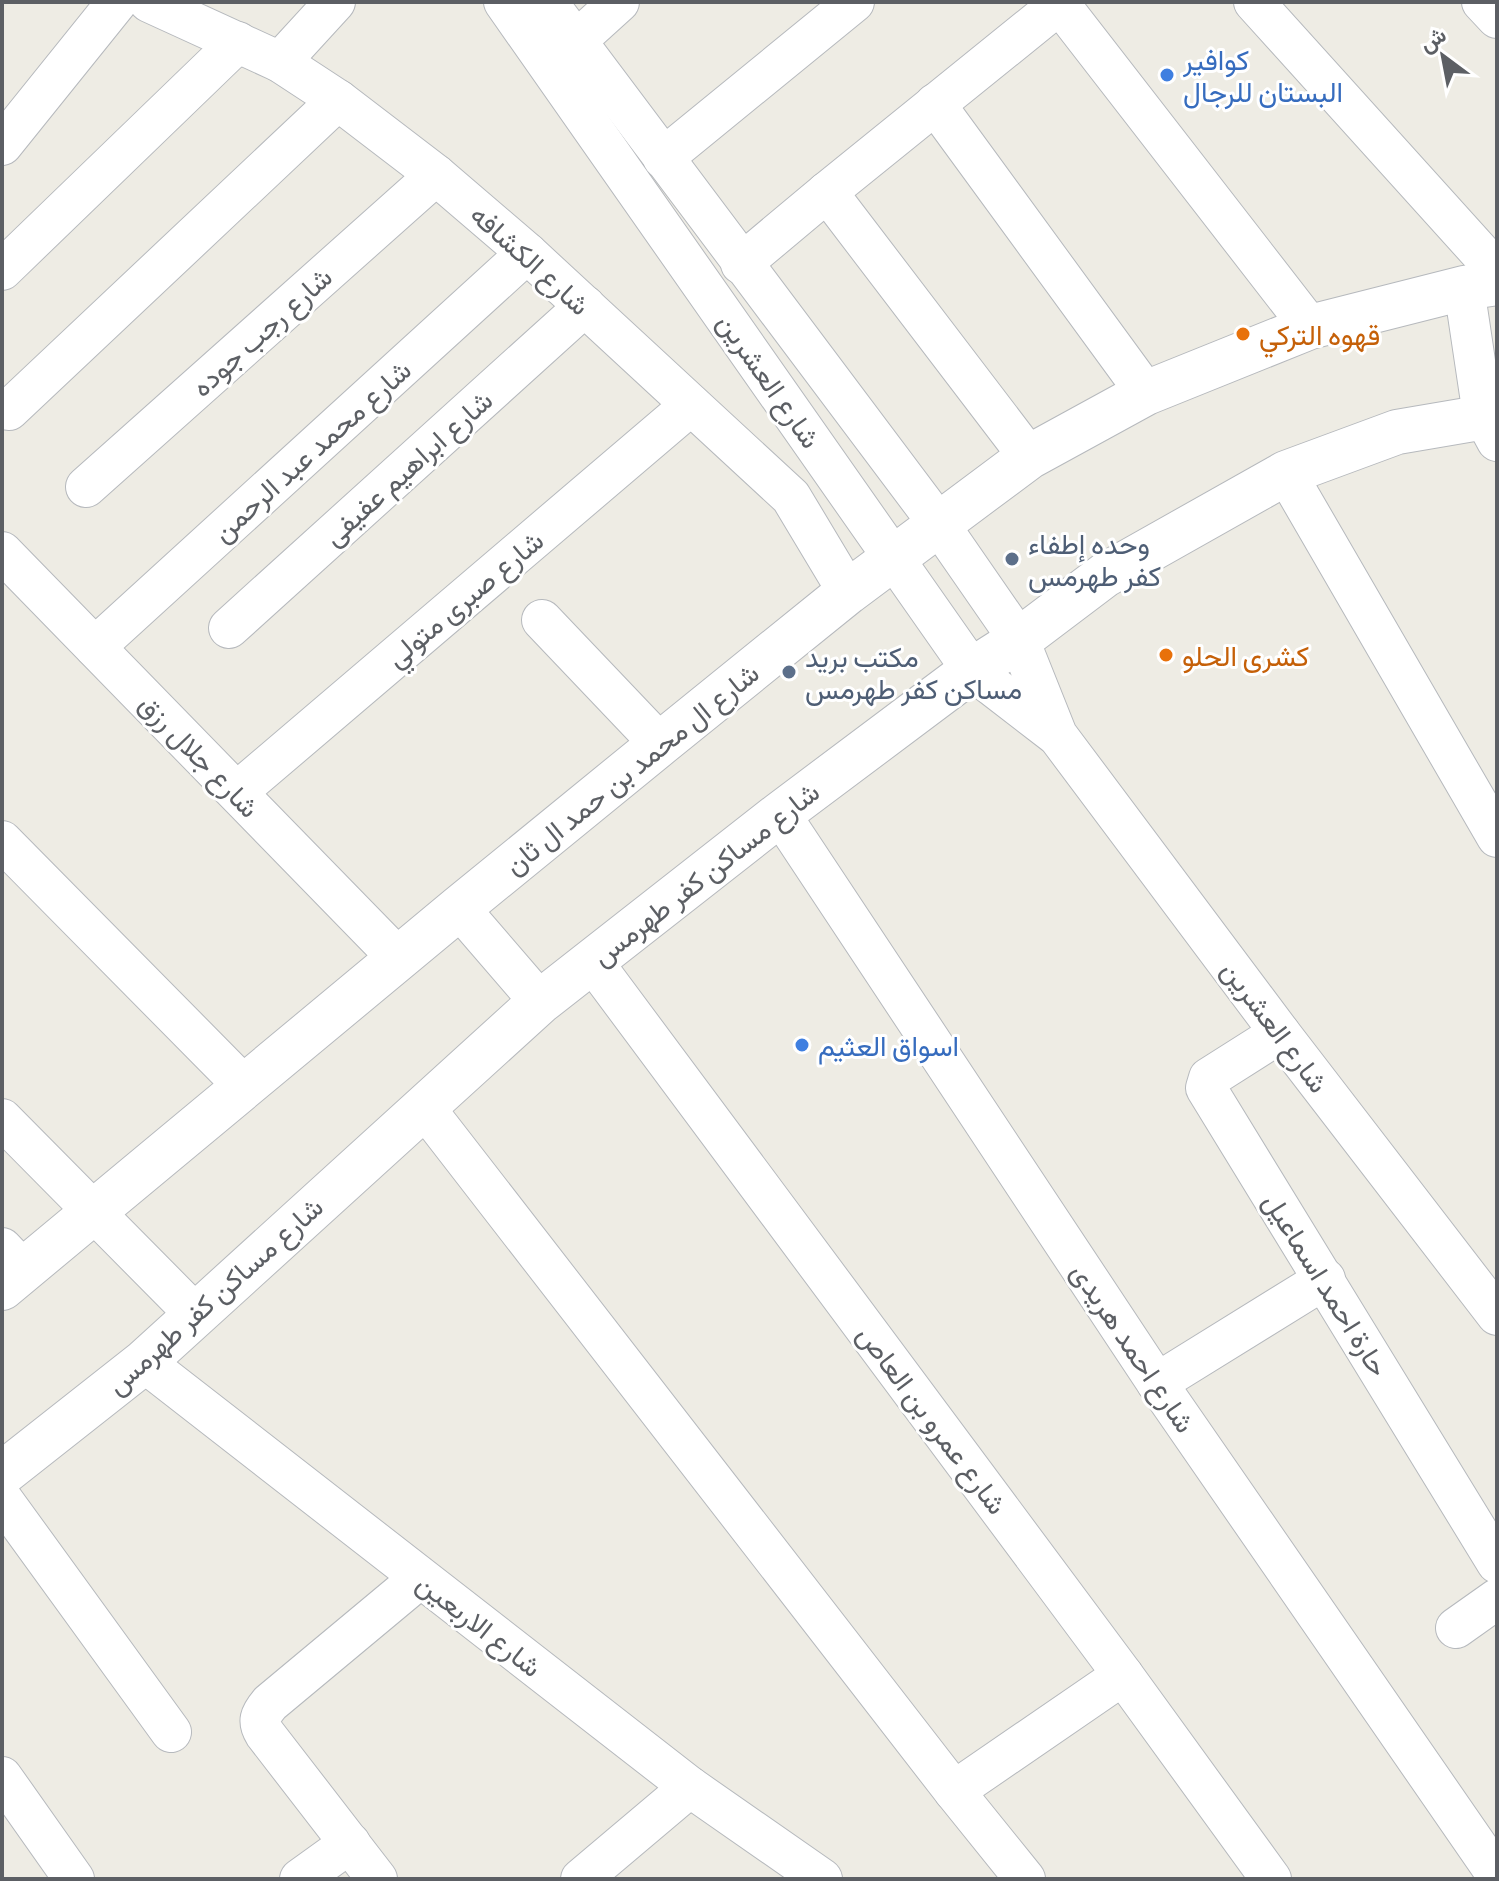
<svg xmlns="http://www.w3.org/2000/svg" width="1499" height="1881" viewBox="0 0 1499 1881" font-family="Manrope,Vazirmatn,sans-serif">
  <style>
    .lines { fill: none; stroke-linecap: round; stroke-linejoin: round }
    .minor-casing { stroke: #b6b9bd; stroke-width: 42 }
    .tertiary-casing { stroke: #b6b9bd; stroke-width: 46 }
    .minor { stroke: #fff; stroke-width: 40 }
    .tertiary { stroke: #fff; stroke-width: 44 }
    .shop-dot { fill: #3f7fe0; stroke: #fff; stroke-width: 3 }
    .food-dot { fill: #e8710a; stroke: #fff; stroke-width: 3 }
    .service-dot { fill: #5c6f8a; stroke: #fff; stroke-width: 3 }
    .labels { text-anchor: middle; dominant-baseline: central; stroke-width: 6; stroke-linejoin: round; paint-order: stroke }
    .shop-label { font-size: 28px; fill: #366cbe; stroke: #fff; text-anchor: start }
    .street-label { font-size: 28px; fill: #5c5f64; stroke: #fff }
    .food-label { font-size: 28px; fill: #c56008; stroke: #fff; text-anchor: start }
    .service-label { font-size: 28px; fill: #4e5e75; stroke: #fff; text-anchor: start }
  </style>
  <rect width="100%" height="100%" fill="#eeece4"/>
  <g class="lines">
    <defs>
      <g id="minor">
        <polyline points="149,2 280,62 338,100 436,175 527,253 791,497 848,592"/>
        <polyline points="504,2 972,670 1055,734"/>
        <polyline points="547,2 938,523 1019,640 1057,735 1280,1033 1497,1315"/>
        <polyline points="1058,2 1310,327"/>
        <polyline points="1254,2 1497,271"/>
        <polyline points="1482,2 1497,18"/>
        <polyline points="576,41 619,2"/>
        <polyline points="280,62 335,2"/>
        <polyline points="935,104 1146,393"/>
        <polyline points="2,145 117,2"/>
        <polyline points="663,158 854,2"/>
        <polyline points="827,192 1029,457"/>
        <polyline points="741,264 827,192 1062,2"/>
        <polyline points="2,270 238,42"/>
        <polyline points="1464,288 1483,415 1497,441"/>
        <polyline points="9,410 338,100"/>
        <polyline points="1286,473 1497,837"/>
        <polyline points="86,487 436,175"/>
        <polyline points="2,552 399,959"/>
        <polyline points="542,620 660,744"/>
        <polyline points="229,628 585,306"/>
        <polyline points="95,647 527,253"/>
        <polyline points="237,792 691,405"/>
        <polyline points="780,814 1157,1383 1497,1875"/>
        <polyline points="2,841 245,1087"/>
        <polyline points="459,908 540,1002"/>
        <polyline points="592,961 1123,1675 1271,1879"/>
        <polyline points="1280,1033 1209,1078 1206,1088 1497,1563"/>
        <polyline points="424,1107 954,1791 1025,1879"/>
        <polyline points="2,1119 196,1315"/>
        <polyline points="2,1248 23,1270"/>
        <polyline points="144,1362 690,1787 822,1879"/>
        <polyline points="1157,1383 1325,1279"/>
        <polyline points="2,1499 171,1732"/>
        <polyline points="1456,1628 1497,1599"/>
        <polyline points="2,1777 74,1879"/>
        <polyline points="954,1791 1123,1675"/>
        <polyline points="300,1879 350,1843"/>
        <path d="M377,1879L265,1734C257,1721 260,1715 270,1703L420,1578"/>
        <polyline points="581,1879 690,1787"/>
      </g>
      <g id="tertiary">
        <polyline points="2,1288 459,908 660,744 848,592 1029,457 1146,393 1310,327 1464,288 1497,283"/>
        <polyline points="2,1474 144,1362 540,1002 780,814 972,670 1019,640 1105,575 1286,473 1397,432 1497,415"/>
      </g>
    </defs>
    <!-- minor casing -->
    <use href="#minor" class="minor-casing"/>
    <!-- tertiary casing -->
    <use href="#tertiary" class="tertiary-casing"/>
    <!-- minor -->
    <use href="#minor" class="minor"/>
    <!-- tertiary -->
    <use href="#tertiary" class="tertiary"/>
  </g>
  <!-- markers -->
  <g class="shop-dot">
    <circle cx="1167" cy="75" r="8"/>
    <circle cx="802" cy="1045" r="8"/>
  </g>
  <g class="food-dot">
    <circle cx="1243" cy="334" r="8"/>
    <circle cx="1166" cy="655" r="8"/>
  </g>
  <g class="service-dot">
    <circle cx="1012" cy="559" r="8"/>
    <circle cx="789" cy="672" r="8"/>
  </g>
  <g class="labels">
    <!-- shop labels -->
    <g class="shop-label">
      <text x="1183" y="59">كوافير<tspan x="1183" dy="32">البستان للرجال</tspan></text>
      <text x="818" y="1045">اسواق العثيم</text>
    </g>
    <!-- street labels -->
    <g class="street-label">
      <text transform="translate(531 259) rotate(42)">شارع الكشافه</text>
      <text transform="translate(261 331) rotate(-42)">شارع رجب جوده</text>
      <text transform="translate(770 380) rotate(55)">شارع العشرين</text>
      <text transform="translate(311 450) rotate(-42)">شارع محمد عبد الرحمن</text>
      <text transform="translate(407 467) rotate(-42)">شارع ابراهيم عفيفى</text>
      <text transform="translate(464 598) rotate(-40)">شارع صبرى متولي</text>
      <text transform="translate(200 755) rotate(46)">شارع جلال رزق</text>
      <text transform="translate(631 768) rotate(-39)">شارع ال محمد بن حمد ال ثان</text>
      <text transform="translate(705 873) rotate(-38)">شارع مساكن كفر طهرمس</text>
      <text transform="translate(1276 1026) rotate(53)">شارع العشرين</text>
      <text transform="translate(1327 1284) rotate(58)">حارة احمد اسماعيل</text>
      <text transform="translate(214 1295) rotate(-42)">شارع مساكن كفر طهرمس</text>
      <text transform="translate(1134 1347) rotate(56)">شارع احمد هريدى</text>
      <text transform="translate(933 1419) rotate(53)">شارع عمرو بن العاص</text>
      <text transform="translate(480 1624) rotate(38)">شارع الاربعين</text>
    </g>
    <!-- food labels -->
    <g class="food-label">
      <text x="1259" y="334">قهوه التركي</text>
      <text x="1182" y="655">كشرى الحلو</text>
    </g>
    <!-- service labels -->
    <g class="service-label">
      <text x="1028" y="543">وحده إطفاء<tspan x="1028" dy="32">كفر طهرمس</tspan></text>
      <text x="805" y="656">مكتب بريد<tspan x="805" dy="32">مساكن كفر طهرمس</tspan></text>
    </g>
  </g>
  <!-- border -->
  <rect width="1499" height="1881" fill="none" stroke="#5c5f64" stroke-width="8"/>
  <!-- north arrow -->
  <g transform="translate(1443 56) rotate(328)" stroke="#ffffff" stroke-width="6" paint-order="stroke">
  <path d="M0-6L14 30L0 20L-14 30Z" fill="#5c5f64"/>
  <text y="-12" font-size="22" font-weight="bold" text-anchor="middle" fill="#5c5f64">ش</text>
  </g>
</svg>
